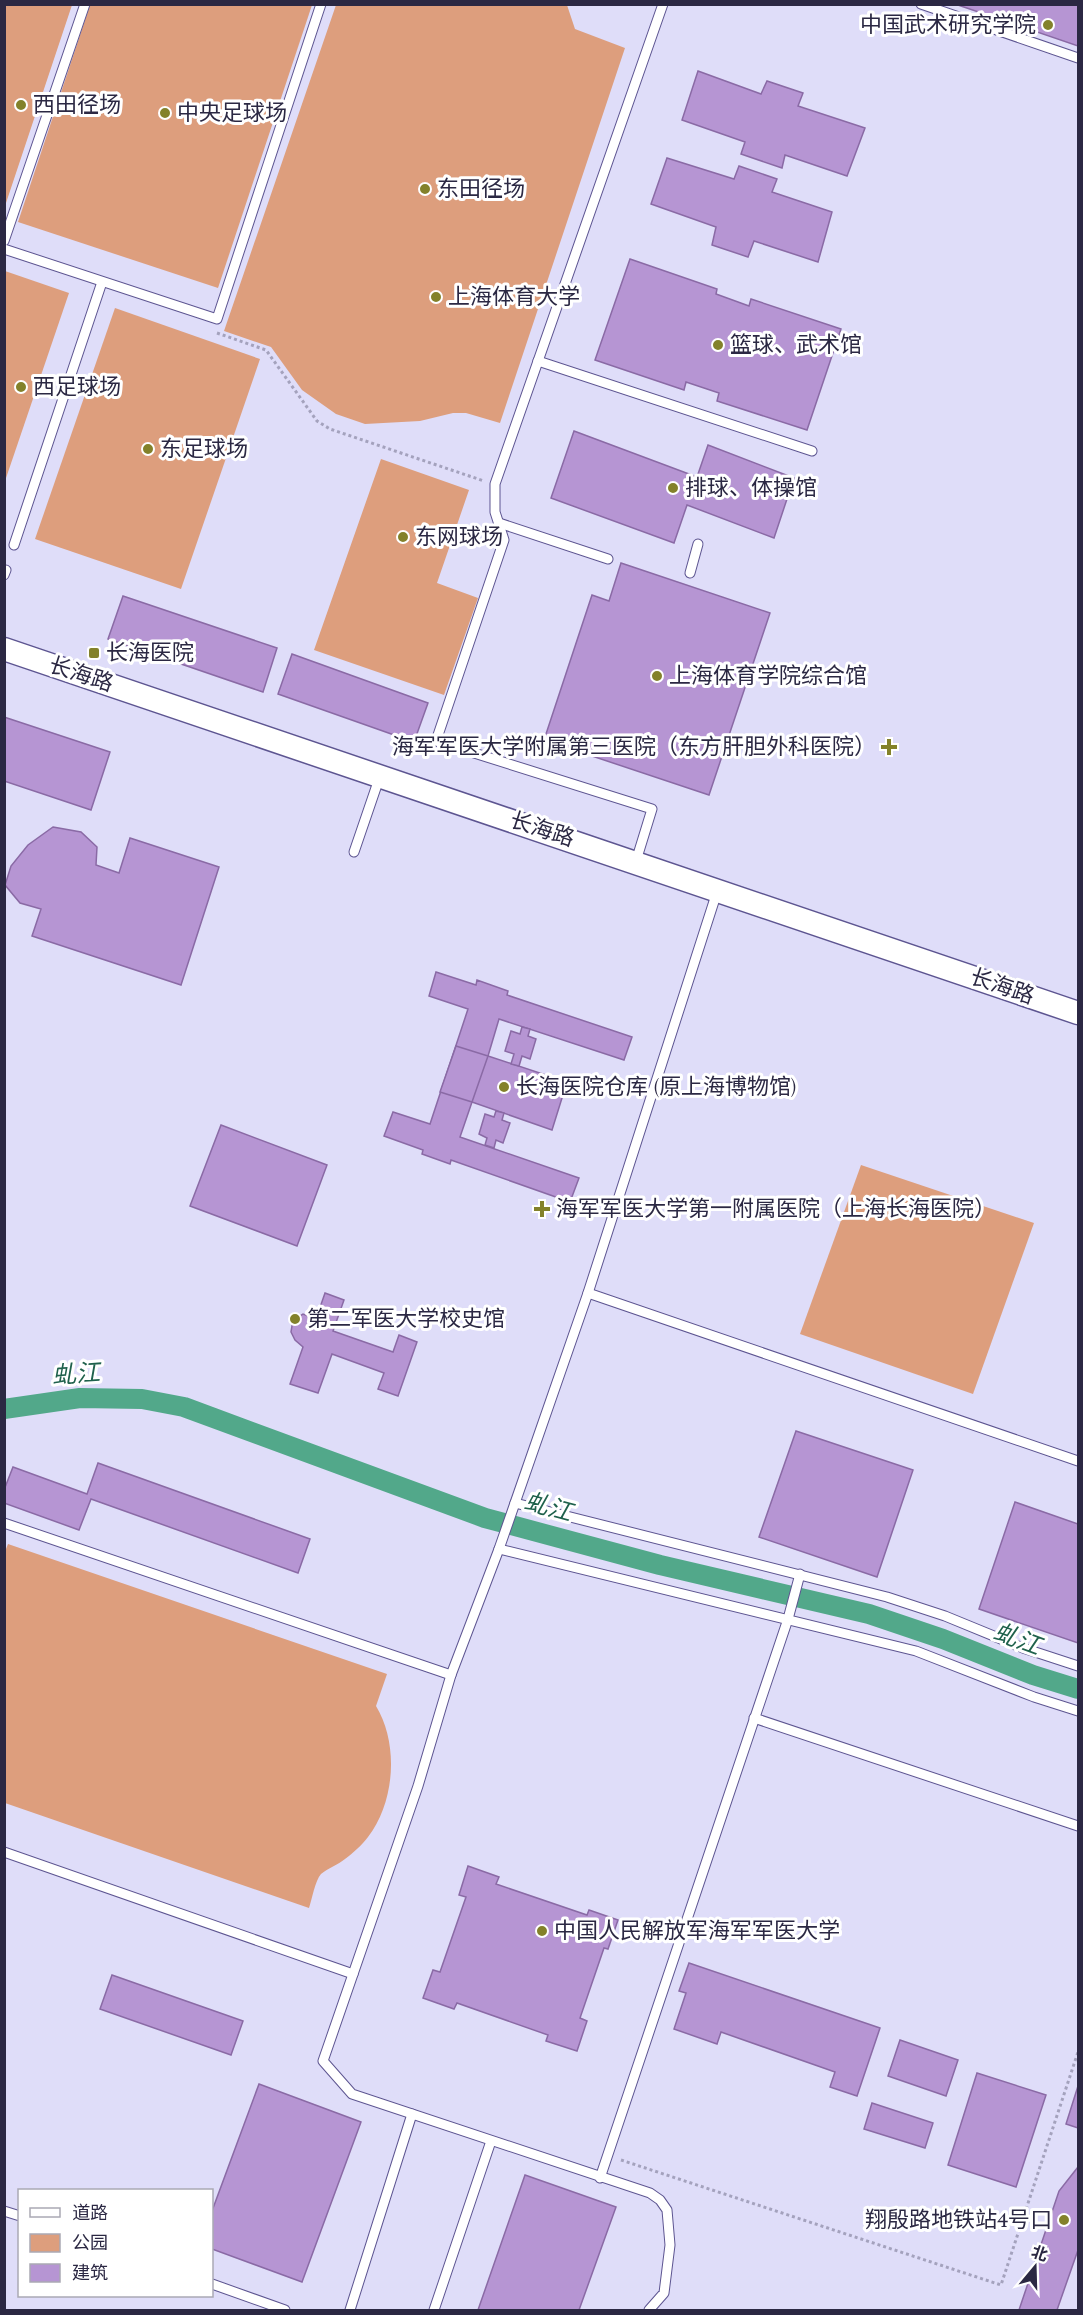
<svg xmlns="http://www.w3.org/2000/svg" width="1083" height="2315" viewBox="0 0 1083 2315" font-family="Spectral,'Noto Sans SC',serif">
  <style>
    .green { fill: #dd9e7d }
    .lines { fill: none; stroke-linecap: round; stroke-linejoin: round }
    .canal { stroke: #52a88a; stroke-width: 20 }
    .building { fill: #b695d3; stroke: #8a6aa5; stroke-width: 1.5 }
    .service-casing { stroke: #5d5591; stroke-width: 11 }
    .tertiary-casing { stroke: #5d5591; stroke-width: 25 }
    .path { stroke: #a4a2bd; stroke-width: 3; stroke-dasharray: 3 3; stroke-linecap: butt }
    .service { stroke: #fff; stroke-width: 9 }
    .tertiary { stroke: #fff; stroke-width: 22 }
    .poi-dot { fill: #83812a; stroke: #fff; stroke-width: 2 }
    .labels { text-anchor: middle; dominant-baseline: central; stroke-width: 6; stroke-linejoin: round; paint-order: stroke }
    .poi-label { font-size: 22px; fill: #2b2843; stroke: #fff; text-anchor: start }
    .street-label { font-size: 22px; fill: #2b2843; stroke: #fff }
    .water-label { font-size: 24px; font-style: italic; fill: #1f614c; stroke: #fff }
  </style>
  <rect width="100%" height="100%" fill="#dfddf9"/>
  <!-- green -->
  <g class="green">
    <polygon points="5,4 72,5 5,206 4,5"/>
    <polygon points="90,5 312,5 218,288 18,222"/>
    <polygon points="336,5 567,5 575,29 625,48 500,423 466,413 453,413 420,421 365,424 336,414 302,390 271,347 224,331"/>
    <polygon points="5,271 69,293 5,481 4,271"/>
    <polygon points="115,308 260,359 181,589 35,539"/>
    <polygon points="381,459 469,490 437,583 478,598 444,695 314,650"/>
    <polygon points="861,1165 1034,1223 973,1394 800,1334"/>
    <path d="M8,1544L387,1674L376,1706C399,1744 395,1802 368,1837C362,1845 353,1853 345,1859C338,1865 328,1868 321,1874C315,1881 312,1899 309,1908L5,1803L4,1554Z"/>
  </g>
  <g class="lines">
    <!-- canal -->
    <polyline class="canal" points="4,1409 80,1398 142,1399 184,1407 485,1518 660,1565 869,1614 943,1639 1033,1675 1078,1689"/>
  </g>
  <!-- building -->
  <g class="building">
    <polygon points="955,4 1078,4 1078,46"/>
    <polygon points="698,71 761,94 767,81 803,93 798,106 865,128 847,176 785,155 782,168 741,154 745,142 682,120"/>
    <polygon points="667,158 734,179 739,166 777,179 772,192 832,212 818,262 754,241 748,257 712,245 716,227 651,204"/>
    <polygon points="630,259 717,289 716,294 749,306 751,299 841,329 807,430 717,401 719,393 686,382 684,390 595,360"/>
    <polygon points="574,431 697,477 708,445 794,478 774,538 687,505 674,543 551,498"/>
    <polygon points="621,563 770,613 709,795 544,740 592,595 609,601"/>
    <polygon points="123,596 277,648 263,692 108,639"/>
    <polygon points="292,654 428,703 414,742 278,694"/>
    <polygon points="4,717 110,752 91,810 4,781"/>
    <polygon points="53,827 81,832 97,847 96,865 119,873 130,838 219,867 181,985 32,936 41,909 20,903 5,885 11,866 28,845"/>
    <polygon points="436,972 476,985 477,980 508,991 507,995 632,1037 624,1060 499,1019 488,1056 567,1082 552,1130 472,1102 460,1137 579,1178 570,1202 451,1160 450,1164 422,1154 423,1150 384,1136 393,1112 430,1124 468,1009 429,996"/>
    <polygon points="522,1027 530,1029 528,1036 536,1039 530,1059 522,1056 519,1066 511,1064 514,1054 505,1051 511,1031 520,1034"/>
    <polygon points="456,1046 488,1056 472,1102 440,1092"/>
    <polygon points="496,1111 504,1113 502,1120 510,1123 503,1143 496,1140 494,1148 485,1145 487,1138 479,1134 485,1114 494,1117"/>
    <polygon points="221,1125 327,1165 297,1246 190,1206"/>
    <polygon points="325,1293 344,1300 333,1331 393,1352 399,1335 417,1342 398,1396 378,1389 384,1373 332,1354 318,1393 290,1384 303,1347 295,1340 291,1332 293,1320 303,1314 316,1319"/>
    <polygon points="796,1431 913,1470 877,1577 759,1537"/>
    <polygon points="98,1463 310,1539 298,1573 91,1499 79,1530 4,1503 4,1490 13,1467 87,1494"/>
    <polygon points="1015,1502 1078,1524 1078,1643 979,1609"/>
    <polygon points="468,1866 499,1877 496,1884 587,1915 589,1910 618,1920 608,1949 604,1948 580,2018 587,2021 577,2051 546,2041 548,2035 457,2003 454,2009 423,1998 433,1970 440,1972 466,1897 459,1895"/>
    <polygon points="689,1963 880,2028 857,2096 830,2087 835,2072 721,2032 717,2044 674,2029 686,1993 679,1991"/>
    <polygon points="112,1975 243,2021 231,2055 100,2009"/>
    <polygon points="900,2040 958,2060 946,2096 888,2076"/>
    <polygon points="977,2073 1046,2095 1016,2187 948,2165"/>
    <polygon points="259,2084 361,2122 302,2282 212,2249 212,2211"/>
    <polygon points="1078,2086 1078,2128 1066,2124"/>
    <polygon points="872,2103 933,2123 925,2148 864,2129"/>
    <polygon points="1078,2167 1078,2250 1057,2310 1019,2310 1059,2191"/>
    <polygon points="525,2175 616,2207 579,2310 478,2310"/>
  </g>
  <g class="lines">
    <defs>
      <g id="service">
        <polyline points="921,4 1078,58"/>
        <polyline points="4,241 85,4"/>
        <polyline points="4,249 217,319 321,4"/>
        <polyline points="538,361 812,451"/>
        <polyline points="499,523 608,559"/>
        <polyline points="14,545 102,282"/>
        <polyline points="690,573 698,544"/>
        <polyline points="4,575 6,570"/>
        <polyline points="354,852 380,776"/>
        <polyline points="636,861 652,809 436,741 504,540 495,512 495,484 663,4"/>
        <polyline points="588,1293 1078,1461"/>
        <polyline points="515,1503 887,1597 945,1616 1023,1648 1078,1666"/>
        <polyline points="4,1523 451,1675"/>
        <polyline points="499,1549 916,1651 1034,1697 1078,1711"/>
        <polyline points="754,1718 1078,1826"/>
        <polyline points="4,1852 353,1974"/>
        <polyline points="600,2178 788,1619 800,1574"/>
        <polyline points="4,2211 20,2216"/>
        <polyline points="212,2284 285,2310"/>
        <polyline points="350,2310 412,2114"/>
        <polyline points="434,2310 491,2141"/>
        <polyline points="649,2310 664,2293 670,2245 667,2210 660,2200 650,2193 352,2094 323,2061 418,1786 451,1675 499,1549 588,1293 717,892"/>
      </g>
      <polyline id="tertiary" points="4,649 1078,1013"/>
    </defs>
    <!-- service casing -->
    <use href="#service" class="service-casing"/>
    <!-- tertiary casing -->
    <use href="#tertiary" class="tertiary-casing"/>
    <!-- path -->
    <g class="path">
      <polyline points="217,333 266,350 317,421 330,429 484,481"/>
      <polyline points="621,2160 1001,2285 1078,2052"/>
    </g>
    <!-- service -->
    <use href="#service" class="service"/>
    <!-- tertiary -->
    <use href="#tertiary" class="tertiary"/>
  </g>
  <!-- markers -->
  <g class="poi-dot">
    <circle cx="1048" cy="25" r="6"/>
    <circle cx="21" cy="105" r="6"/>
    <circle cx="165" cy="113" r="6"/>
    <circle cx="425" cy="189" r="6"/>
    <circle cx="436" cy="297" r="6"/>
    <circle cx="718" cy="345" r="6"/>
    <circle cx="21" cy="387" r="6"/>
    <circle cx="148" cy="449" r="6"/>
    <circle cx="673" cy="488" r="6"/>
    <circle cx="403" cy="537" r="6"/>
    <rect x="88" y="647" width="12" height="12" rx="3"/>
    <circle cx="657" cy="676" r="6"/>
    <path d="M886 738h6v6h6v6h-6v6h-6v-6h-6v-6h6z"/>
    <circle cx="504" cy="1087" r="6"/>
    <path d="M539 1200h6v6h6v6h-6v6h-6v-6h-6v-6h6z"/>
    <circle cx="295" cy="1319" r="6"/>
    <circle cx="542" cy="1931" r="6"/>
    <circle cx="1064" cy="2220" r="6"/>
  </g>
  <g class="labels">
    <!-- poi labels -->
    <g class="poi-label">
      <text x="1036" y="25" text-anchor="end">中国武术研究学院</text>
      <text x="33" y="105">西田径场</text>
      <text x="177" y="113">中央足球场</text>
      <text x="437" y="189">东田径场</text>
      <text x="448" y="297">上海体育大学</text>
      <text x="730" y="345">篮球、武术馆</text>
      <text x="33" y="387">西足球场</text>
      <text x="160" y="449">东足球场</text>
      <text x="685" y="488">排球、体操馆</text>
      <text x="415" y="537">东网球场</text>
      <text x="106" y="653">长海医院</text>
      <text x="669" y="676">上海体育学院综合馆</text>
      <text x="876" y="747" text-anchor="end">海军军医大学附属第三医院（东方肝胆外科医院）</text>
      <text x="516" y="1087">长海医院仓库 (原上海博物馆)</text>
      <text x="556" y="1209">海军军医大学第一附属医院（上海长海医院）</text>
      <text x="307" y="1319">第二军医大学校史馆</text>
      <text x="554" y="1931">中国人民解放军海军军医大学</text>
      <text x="1052" y="2220" text-anchor="end">翔殷路地铁站4号口</text>
    </g>
    <!-- street labels -->
    <g class="street-label">
      <text transform="translate(81 675) rotate(18)">长海路</text>
      <text transform="translate(542 830) rotate(18)">长海路</text>
      <text transform="translate(1002 987) rotate(19)">长海路</text>
    </g>
    <!-- water labels -->
    <g class="water-label">
      <text transform="translate(76 1375) rotate(-4)">虬江</text>
      <text transform="translate(548 1508) rotate(15)">虬江</text>
      <text transform="translate(1017 1640) rotate(20)">虬江</text>
    </g>
  </g>
  <!-- border -->
  <rect width="1083" height="2315" fill="none" stroke="#2b2843" stroke-width="12"/>
  <!-- legend -->
  <rect x="18" y="2189" width="195" height="108" fill="#ffffff" stroke="#aaa9b4" stroke-width="1.5"/>
  <rect x="30" y="2208" width="30" height="9" fill="#ffffff" stroke="#aaa9b4" stroke-width="1.5"/>
  <text x="72" y="2219" font-size="18" fill="#2b2843">道路</text>
  <rect x="30" y="2234" width="30" height="18" fill="#dd9e7d" stroke="#aaa9b4" stroke-width="1.5"/>
  <text x="72" y="2249" font-size="18" fill="#2b2843">公园</text>
  <rect x="30" y="2264" width="30" height="18" fill="#b695d3" stroke="#aaa9b4" stroke-width="1.5"/>
  <text x="72" y="2279" font-size="18" fill="#2b2843">建筑</text>
  <!-- north arrow -->
  <g transform="translate(1035 2267) rotate(19)" stroke="#ffffff" stroke-width="4.5" paint-order="stroke">
  <path d="M0-4.5L10 22L0 15L-10 22Z" fill="#2b2843"/>
  <text y="-9" font-size="16" font-weight="bold" text-anchor="middle" fill="#2b2843">北</text>
  </g>
</svg>
